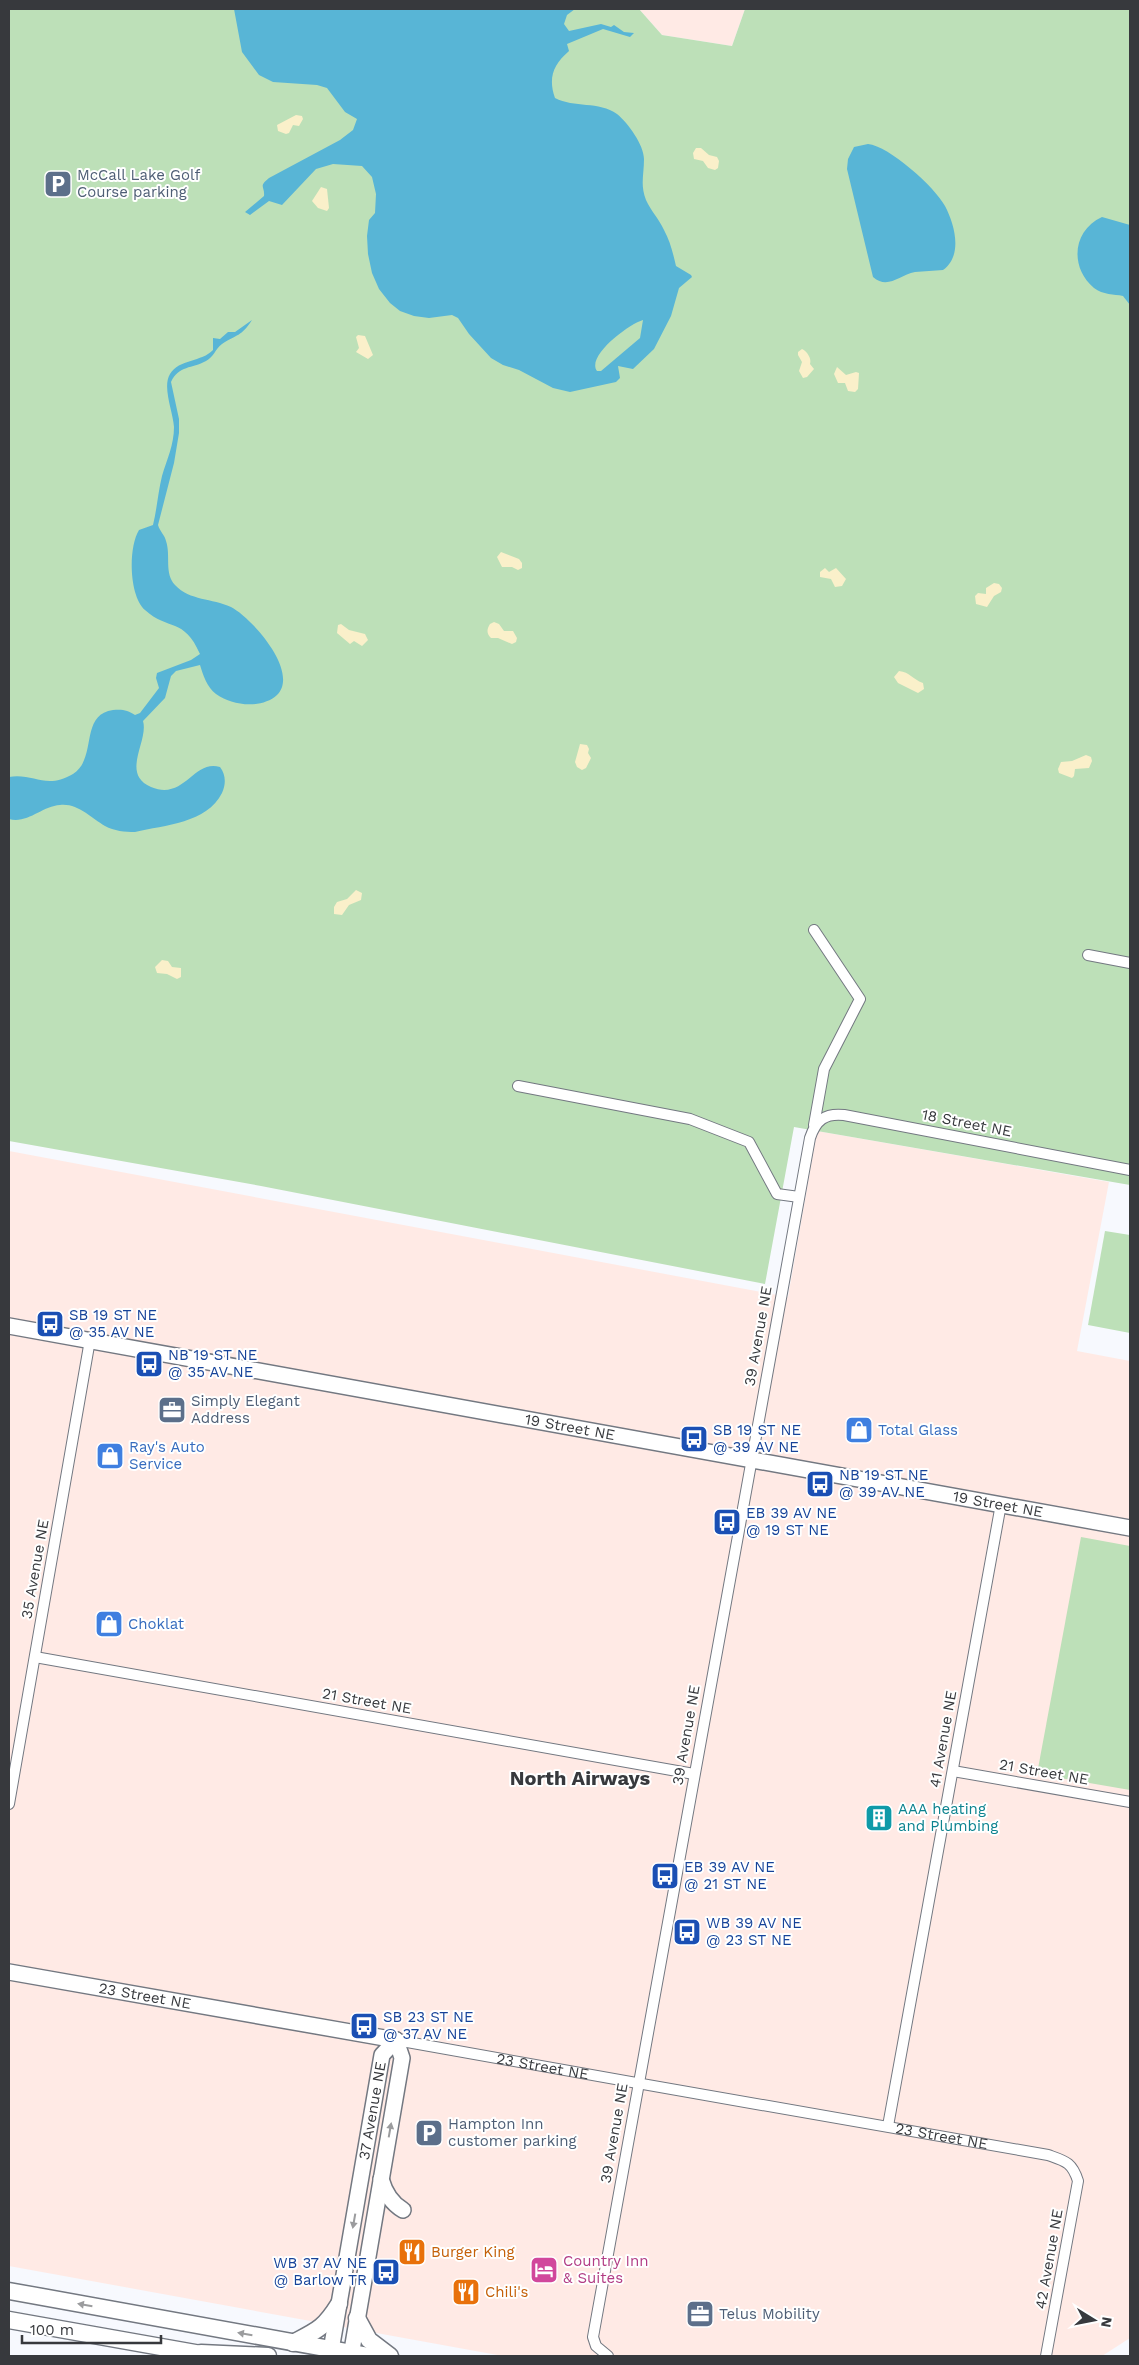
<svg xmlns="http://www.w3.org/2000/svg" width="1139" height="2365" viewBox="0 0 1139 2365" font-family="'Work Sans',sans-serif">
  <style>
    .industrial { fill: #ffeae5 }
    .green { fill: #bde0b8 }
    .sand { fill: #faf0ca }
    .water { fill: #58b5d6; fill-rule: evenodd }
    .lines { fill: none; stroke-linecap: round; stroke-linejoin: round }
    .street-casing { stroke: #737881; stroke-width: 12 }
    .secondary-casing { stroke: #737881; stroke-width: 18 }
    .primary-casing { stroke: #737881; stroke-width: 19 }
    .street { stroke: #fff; stroke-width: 10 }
    .secondary { stroke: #fff; stroke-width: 15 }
    .primary { stroke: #fff; stroke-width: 16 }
    .oneway { fill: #9b9c9e }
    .labels { text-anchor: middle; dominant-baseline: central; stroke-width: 4; stroke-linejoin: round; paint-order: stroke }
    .service-label { font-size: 15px; fill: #4e5e75; stroke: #fff; text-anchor: start }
    .street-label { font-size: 15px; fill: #37393d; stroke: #fff }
    .transit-label { font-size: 15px; fill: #164399; stroke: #fff; text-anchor: start }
    .shop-label { font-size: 15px; fill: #366cbe; stroke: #fff; text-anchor: start }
    .culture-label { font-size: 15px; fill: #0d838f; stroke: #fff; text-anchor: start }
    .food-label { font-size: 15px; fill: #c56008; stroke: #fff; text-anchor: start }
    .hotel-label { font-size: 15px; fill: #b23c85; stroke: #fff; text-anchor: start }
    .district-label { font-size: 20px; font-weight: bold; fill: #37393d; stroke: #fff }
  </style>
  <rect width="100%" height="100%" fill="#f7f9fe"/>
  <!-- industrial -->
  <g class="industrial">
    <polygon points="639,9 745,9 732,46 662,35"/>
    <polygon points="817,1131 1109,1182 1077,1351 1130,1361 1130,2338 1102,2356 503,2356 9,2266 9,1151 788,1297"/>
  </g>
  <!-- green -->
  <g class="green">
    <polygon points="9,9 639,9 662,35 732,46 745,9 1130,9 1130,1185 794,1127 765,1284 261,1186 9,1141"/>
    <polygon points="1105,1231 1130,1235 1130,1333 1088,1325"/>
    <polygon points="1081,1537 1130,1546 1130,1790 1037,1774"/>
  </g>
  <!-- sand -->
  <g class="sand">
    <polygon points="296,115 302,116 303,119 299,126 293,125 289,133 286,134 278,131 277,125"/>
    <polygon points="696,148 701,148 709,155 717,157 719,161 718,168 715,170 708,168 703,161 694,159 693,153"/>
    <polygon points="321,187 327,189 329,208 327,211 318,208 312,201"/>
    <polygon points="358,335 365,336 373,355 368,359 356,352 359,348 356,337"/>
    <path d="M802,349C807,351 812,359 810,364L814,369L807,377L803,378L799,371L802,362L798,355V352Z"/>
    <polygon points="837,367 846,375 856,372 859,373 858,389 855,392 848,391 845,383 838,383 834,374"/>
    <polygon points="501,552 519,559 522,563 522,568 518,570 512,567 502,567 497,557"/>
    <polygon points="825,568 829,572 836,568 846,579 842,586 835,587 831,579 820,577 820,572"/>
    <polygon points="994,583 999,584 1002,588 1001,592 994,596 987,607 976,604 975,596 978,593 986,594 986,588"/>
    <path d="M494,622L499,624L504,631H513L517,638L516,642L512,644L498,638H491C486,633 487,629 490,624Z"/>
    <polygon points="341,624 349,630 365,634 368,640 362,646 354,641 350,644 337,633 338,625"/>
    <path d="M899,671C910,672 912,679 923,683L924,689L918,693L898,683L894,677Z"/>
    <polygon points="580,744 587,745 589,749 588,753 591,758 586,768 582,770 577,767 575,762"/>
    <polygon points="1086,755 1091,757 1092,761 1089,768 1075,769 1074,776 1072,778 1059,773 1058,769 1061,762 1072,761"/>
    <polygon points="356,890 362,893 361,900 349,905 342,915 334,914 334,907 337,902 347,899"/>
    <polygon points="162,960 168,961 172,967 181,968 181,977 177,979 167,974 157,973 155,967"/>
  </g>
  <!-- water -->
  <g class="water">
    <path d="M234,9H575L567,15L564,24L569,31L601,24L611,27L614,25L624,32L634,33L630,37L603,29L567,44L569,51C553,65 548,78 555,98C574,108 599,101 617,114C628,123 644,145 644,159C644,175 640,185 646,200C651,211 659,219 664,230C670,241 673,253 676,266L691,275L692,277L679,288L671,316L654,349L633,369L618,366L620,378L616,382L570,392L553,388L519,370L503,365L491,358L469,334L458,318L452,315L429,318L414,316L400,311L390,303L379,289L372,273L368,254L367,236L369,220L375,213L376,194L372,177L362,166L333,164L316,169L282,205L269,201L250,215L245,212L264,196C265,186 258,187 269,178L340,140L353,130L357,119L345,112L327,88L317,85L273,82L259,75L242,52ZM643,320L640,338L601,371H597C586,356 629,324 643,320Z"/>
    <path d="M868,144C889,146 935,187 945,206C955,225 963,256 943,270C934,271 924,271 915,272C899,275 888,290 873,277L847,169L848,159L854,147Z"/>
    <path d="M1102,217L1130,225V305L1123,296C1114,294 1103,295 1094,288C1069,267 1073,230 1102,217Z"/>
    <path d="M252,320C241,337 237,334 222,344C215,349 214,357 206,361C192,369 179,365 171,382L179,419V433L174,463L158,525C160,532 165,535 166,541C171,556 164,573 175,585C190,601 212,598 231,607C252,618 300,672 277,695C262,709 232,706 216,694C207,687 203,675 200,665L176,671L171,676L165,698L143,721C149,741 120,774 151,787C185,801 193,759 220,767C226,775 226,784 222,793C207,823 165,825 135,832C125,832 114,831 105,826C91,818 78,803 60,805C42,806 28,824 9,819V777C34,773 46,790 73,774C98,758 79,715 113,710C122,709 128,710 135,715L140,713L159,688L156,678L157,673L191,660L200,654C184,617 168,631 145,610C129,596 128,548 139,530L153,525C157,509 158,492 162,476C167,459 174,445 174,427C173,412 162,387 170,374C179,359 202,362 213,350V338L220,339L228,332H235Z"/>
  </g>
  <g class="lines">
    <defs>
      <g id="street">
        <polyline points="1088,955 1130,963"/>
        <polyline points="518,1086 690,1119 749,1142 777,1194 799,1197"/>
        <polyline points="814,1125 824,1069 860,999 814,930"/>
        <polyline points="35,1657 694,1774"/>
        <polyline points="953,1771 1130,1802"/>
        <polyline points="9,1804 90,1340"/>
        <path id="s1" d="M396,2040C613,2080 831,2116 1048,2155C1065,2161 1072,2162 1078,2181L1046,2356"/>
        <polyline points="888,2126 1001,1504"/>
        <path d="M608,2356L596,2346L593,2337L810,1138C816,1120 825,1113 844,1115L1130,1170"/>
      </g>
      <g id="secondary">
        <path id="s2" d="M9,1326L1130,1528"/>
        <path id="s3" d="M9,1972L396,2040"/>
        <path d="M381,2179C385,2193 391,2203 403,2210"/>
        <path id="s4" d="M330,2356L382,2055L396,2040"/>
        <polyline points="351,2356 402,2058 396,2040"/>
      </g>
      <g id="primary">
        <polyline points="9,2291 369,2356"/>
        <polyline points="357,2318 369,2340 390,2356"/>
        <polyline points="9,2320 212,2356"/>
        <path d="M293,2343C318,2330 324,2328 339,2304"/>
        <polyline points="201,2353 268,2356"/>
      </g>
    </defs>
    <!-- street casing -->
    <use href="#street" class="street-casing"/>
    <!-- secondary casing -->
    <use href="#secondary" class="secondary-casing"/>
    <!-- primary casing -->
    <use href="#primary" class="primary-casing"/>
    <!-- street -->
    <use href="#street" class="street"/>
    <!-- secondary -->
    <use href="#secondary" class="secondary"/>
    <!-- primary -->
    <use href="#primary" class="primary"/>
  </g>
  <!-- one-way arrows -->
  <defs><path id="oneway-solid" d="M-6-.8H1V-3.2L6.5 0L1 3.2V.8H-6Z" transform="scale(1.25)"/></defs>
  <g class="oneway">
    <use href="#oneway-solid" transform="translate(390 2130) rotate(-80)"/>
    <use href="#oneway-solid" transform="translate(354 2221) rotate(100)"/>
    <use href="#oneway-solid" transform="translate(85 2305) rotate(-170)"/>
    <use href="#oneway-solid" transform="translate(245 2334) rotate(-170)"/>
  </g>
  <!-- icons -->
  <defs>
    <symbol id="parking-square" viewBox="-11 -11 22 22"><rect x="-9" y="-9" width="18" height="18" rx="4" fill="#5c6f8a" stroke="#fff"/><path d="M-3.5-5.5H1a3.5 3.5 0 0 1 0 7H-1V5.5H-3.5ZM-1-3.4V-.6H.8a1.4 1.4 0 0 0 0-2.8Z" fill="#fff"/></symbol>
    <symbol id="bus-square" viewBox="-11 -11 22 22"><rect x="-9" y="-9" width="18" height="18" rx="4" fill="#1a4fb4" stroke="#fff"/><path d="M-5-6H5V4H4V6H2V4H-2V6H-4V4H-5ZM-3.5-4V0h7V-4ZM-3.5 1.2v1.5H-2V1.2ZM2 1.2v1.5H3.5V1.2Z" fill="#fff"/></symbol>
    <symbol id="office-square" viewBox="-11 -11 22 22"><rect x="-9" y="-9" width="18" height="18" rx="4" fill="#5c6f8a" stroke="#fff"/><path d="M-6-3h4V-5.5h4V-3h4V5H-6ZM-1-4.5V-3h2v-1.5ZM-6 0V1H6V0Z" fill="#fff"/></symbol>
    <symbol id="shop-square" viewBox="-11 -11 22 22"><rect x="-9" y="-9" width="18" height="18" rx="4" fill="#3f7fe0" stroke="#fff"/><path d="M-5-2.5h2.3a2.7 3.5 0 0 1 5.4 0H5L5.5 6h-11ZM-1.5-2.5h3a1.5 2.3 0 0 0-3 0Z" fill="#fff"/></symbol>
    <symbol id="building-square" viewBox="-11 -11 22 22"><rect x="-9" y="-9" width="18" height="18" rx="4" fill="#0f9aa8" stroke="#fff"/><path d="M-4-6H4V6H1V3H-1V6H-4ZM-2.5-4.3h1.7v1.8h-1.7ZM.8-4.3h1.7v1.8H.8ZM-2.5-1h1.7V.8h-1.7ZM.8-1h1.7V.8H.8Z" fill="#fff"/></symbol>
    <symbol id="restaurant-square" viewBox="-11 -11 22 22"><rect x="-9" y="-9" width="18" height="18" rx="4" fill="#e8710a" stroke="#fff"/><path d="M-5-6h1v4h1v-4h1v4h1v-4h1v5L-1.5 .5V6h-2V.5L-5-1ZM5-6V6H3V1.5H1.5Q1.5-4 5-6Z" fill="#fff"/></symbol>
    <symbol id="hotel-square" viewBox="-11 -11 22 22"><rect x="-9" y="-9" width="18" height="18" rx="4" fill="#d1479c" stroke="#fff"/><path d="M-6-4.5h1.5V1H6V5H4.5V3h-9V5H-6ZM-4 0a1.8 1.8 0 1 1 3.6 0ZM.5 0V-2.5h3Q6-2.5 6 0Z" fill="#fff"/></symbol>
  </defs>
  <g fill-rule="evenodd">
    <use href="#parking-square" x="42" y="168" width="32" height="32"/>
    <use href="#bus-square" x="34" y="1308" width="32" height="32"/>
    <use href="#bus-square" x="133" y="1348" width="32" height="32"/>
    <use href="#office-square" x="156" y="1394" width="32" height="32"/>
    <use href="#shop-square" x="843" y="1414" width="32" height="32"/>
    <use href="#bus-square" x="678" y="1423" width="32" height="32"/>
    <use href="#shop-square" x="94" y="1440" width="32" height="32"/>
    <use href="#bus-square" x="804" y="1468" width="32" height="32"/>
    <use href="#bus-square" x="711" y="1506" width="32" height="32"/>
    <use href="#shop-square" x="93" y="1608" width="32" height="32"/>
    <use href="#building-square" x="863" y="1802" width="32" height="32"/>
    <use href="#bus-square" x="649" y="1860" width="32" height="32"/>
    <use href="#bus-square" x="671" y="1916" width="32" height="32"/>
    <use href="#bus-square" x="348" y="2010" width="32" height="32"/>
    <use href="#parking-square" x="413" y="2117" width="32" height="32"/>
    <use href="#restaurant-square" x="396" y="2236" width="32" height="32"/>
    <use href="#hotel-square" x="528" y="2254" width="32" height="32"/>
    <use href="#bus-square" x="370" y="2256" width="32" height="32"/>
    <use href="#restaurant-square" x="450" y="2276" width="32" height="32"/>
    <use href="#office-square" x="684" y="2298" width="32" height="32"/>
  </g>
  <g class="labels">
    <!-- service labels -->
    <g class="service-label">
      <text x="77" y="175">McCall Lake Golf<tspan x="77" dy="17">Course parking</tspan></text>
      <text x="191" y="1401">Simply Elegant<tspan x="191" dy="17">Address</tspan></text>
      <text x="448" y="2124">Hampton Inn<tspan x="448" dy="17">customer parking</tspan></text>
      <text x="719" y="2314">Telus Mobility</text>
    </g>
    <!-- street labels -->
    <g class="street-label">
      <text transform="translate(967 1123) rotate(11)">18 Street NE</text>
      <text transform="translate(758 1336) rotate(-80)">39 Avenue NE</text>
      <text stroke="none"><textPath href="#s2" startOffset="570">19 Street NE</textPath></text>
      <text stroke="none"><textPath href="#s2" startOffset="1005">19 Street NE</textPath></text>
      <text transform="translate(35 1569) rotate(-80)">35 Avenue NE</text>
      <text transform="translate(367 1701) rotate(10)">21 Street NE</text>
      <text transform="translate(686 1735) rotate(-80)">39 Avenue NE</text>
      <text transform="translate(943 1739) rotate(-80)">41 Avenue NE</text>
      <text transform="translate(1044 1772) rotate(10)">21 Street NE</text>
      <text stroke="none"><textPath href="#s3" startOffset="138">23 Street NE</textPath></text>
      <text stroke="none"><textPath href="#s1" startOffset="149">23 Street NE</textPath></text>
      <text stroke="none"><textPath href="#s4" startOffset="249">37 Avenue NE</textPath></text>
      <text transform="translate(614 2133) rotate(-80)">39 Avenue NE</text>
      <text stroke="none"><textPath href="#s1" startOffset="554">23 Street NE</textPath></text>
      <text transform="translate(1049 2259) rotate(-80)">42 Avenue NE</text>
    </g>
    <!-- transit labels -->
    <g class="transit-label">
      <text x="69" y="1315">SB 19 ST NE<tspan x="69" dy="17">@ 35 AV NE</tspan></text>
      <text x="168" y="1355">NB 19 ST NE<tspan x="168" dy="17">@ 35 AV NE</tspan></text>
      <text x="713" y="1430">SB 19 ST NE<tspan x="713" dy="17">@ 39 AV NE</tspan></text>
      <text x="839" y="1475">NB 19 ST NE<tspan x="839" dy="17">@ 39 AV NE</tspan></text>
      <text x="746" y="1513">EB 39 AV NE<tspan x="746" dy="17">@ 19 ST NE</tspan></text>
      <text x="684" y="1867">EB 39 AV NE<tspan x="684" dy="17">@ 21 ST NE</tspan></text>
      <text x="706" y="1923">WB 39 AV NE<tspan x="706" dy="17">@ 23 ST NE</tspan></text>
      <text x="383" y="2017">SB 23 ST NE<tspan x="383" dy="17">@ 37 AV NE</tspan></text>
      <text x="367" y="2263" text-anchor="end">WB 37 AV NE<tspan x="367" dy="17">@ Barlow TR</tspan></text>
    </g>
    <!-- shop labels -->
    <g class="shop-label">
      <text x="878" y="1430">Total Glass</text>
      <text x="129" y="1447">Ray's Auto<tspan x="129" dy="17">Service</tspan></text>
      <text x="128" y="1624">Choklat</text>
    </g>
    <!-- culture labels -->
    <g class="culture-label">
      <text x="898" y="1809">AAA heating<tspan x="898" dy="17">and Plumbing</tspan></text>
    </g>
    <!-- food labels -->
    <g class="food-label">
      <text x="431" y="2252">Burger King</text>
      <text x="485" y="2292">Chili's</text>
    </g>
    <!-- hotel labels -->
    <g class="hotel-label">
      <text x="563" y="2261">Country Inn<tspan x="563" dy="17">&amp; Suites</tspan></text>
    </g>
    <!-- district labels -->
    <g class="district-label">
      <text x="580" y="1778">North Airways</text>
    </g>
  </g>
  <!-- border -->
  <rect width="1139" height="2365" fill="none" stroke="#37393d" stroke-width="20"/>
  <!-- north arrow -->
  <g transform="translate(1094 2320) rotate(100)" stroke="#ffffff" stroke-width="4" paint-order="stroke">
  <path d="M0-4L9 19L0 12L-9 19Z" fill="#37393d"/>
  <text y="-8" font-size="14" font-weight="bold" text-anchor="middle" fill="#37393d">N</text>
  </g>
  <!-- scale -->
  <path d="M22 2335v8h139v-8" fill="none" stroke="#37393d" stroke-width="2.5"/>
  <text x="30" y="2335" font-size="15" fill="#37393d" stroke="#ffffff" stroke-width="4" paint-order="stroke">100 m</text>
</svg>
